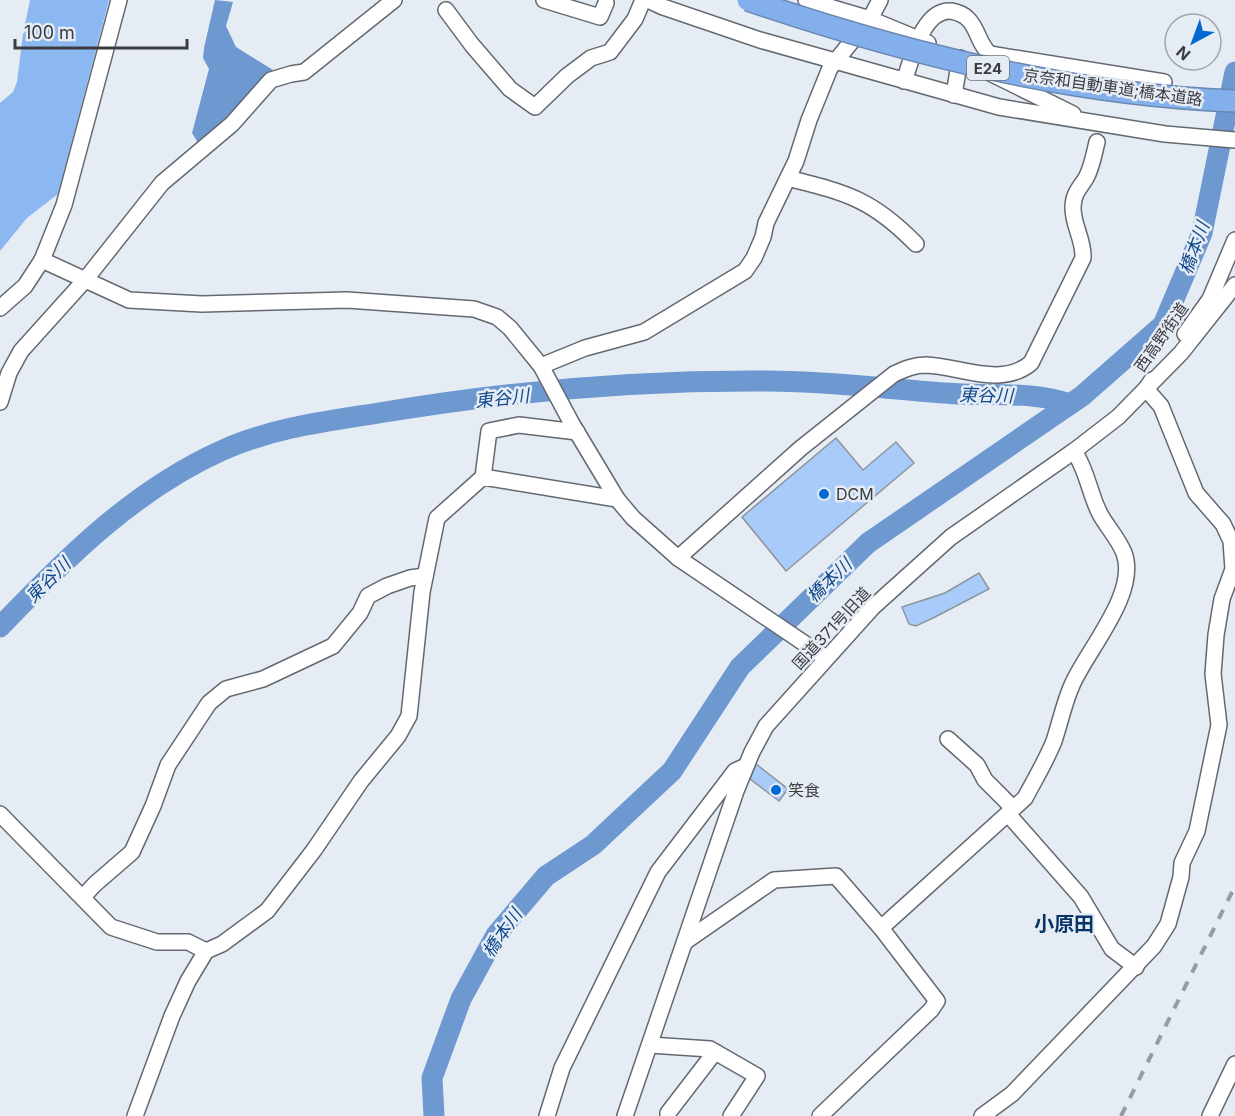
<svg xmlns="http://www.w3.org/2000/svg" width="1235" height="1116" viewBox="0 0 1235 1116" font-family="Inter,'Noto Sans JP',sans-serif">
  <style>
    .forest { fill: #8cb8f2 }
    .water { fill: #6e98d0 }
    .lines { fill: none; stroke-linecap: round; stroke-linejoin: round }
    .river { stroke: #6e98d0; stroke-width: 21 }
    .building { fill: #a8cbfa; stroke: #8e949b; stroke-width: 1.5 }
    .minor-casing { stroke: #646971; stroke-width: 18 }
    .minor { stroke: #fff; stroke-width: 15 }
    .rail { stroke: #979ca2; stroke-width: 4; stroke-dasharray: 10 10; stroke-linecap: butt }
    .highway-bridge-casing { stroke: #6987b0; stroke-width: 24; stroke-linecap: butt }
    .highway-bridge { stroke: #83b0ec; stroke-width: 21 }
    .poi-dot { fill: #0369d2; stroke: #e5ecf4; stroke-width: 2 }
    .labels { text-anchor: middle; dominant-baseline: central; stroke-width: 5; stroke-linejoin: round; paint-order: stroke }
    .shield { fill: #e5ecf4; stroke: #6d7176; stroke-width: 1.5 }
    .shield-label { font-size: 15px; font-weight: bold; fill: #3a3c40 }
    .street-label { font-size: 16px; fill: #3a3c40; stroke: #e5ecf4 }
    .poi-label { font-size: 16px; fill: #3a3c40; stroke: #e5ecf4; text-anchor: start }
    .water-label { font-size: 18px; font-style: italic; fill: #0f488c; stroke: #e5ecf4 }
    .quarter-label { font-size: 20px; font-weight: bold; fill: #083366; stroke: #e5ecf4 }
  </style>
  <rect width="100%" height="100%" fill="#e5ecf4"/>
  <!-- forest -->
  <polygon class="forest" points="30,0 109,0 58,194 27,218 0,251 0,103 13,92 17,82 23,34"/>
  <!-- water -->
  <polygon class="water" points="215,0 233,2 226,26 236,47 273,70 234,115 200,146 192,133 209,69 203,58 204,48"/>
  <g class="lines">
    <!-- river -->
    <g class="river">
      <path d="M0,627C66,558 135,489 223,450C274,427 330,421 385,412C511,391 640,380 768,381C827,381 887,389 945,393C987,397 1030,390 1070,404"/>
      <polyline points="434,1116 432,1078 461,999 496,935 546,876 593,845 672,771 740,667 868,543 1082,396 1163,325 1202,233 1235,72"/>
    </g>
  </g>
  <!-- building -->
  <g class="building">
    <polygon points="836,438 863,470 896,442 914,463 786,571 742,517"/>
    <polygon points="979,573 989,589 933,618 916,626 909,624 902,607 945,593"/>
    <polygon points="756,764 788,789 779,801 750,779"/>
  </g>
  <g class="lines">
    <defs>
      <g id="minor">
        <polyline points="544,0 600,17 606,3"/>
        <polyline points="648,0 663,7 760,40 999,107 1165,134 1235,140"/>
        <polyline points="806,0 870,19 928,43"/>
        <polyline points="446,10 472,45 510,89 535,107 567,76 591,58 610,52 635,19 643,0"/>
        <polyline points="990,73 1073,114"/>
        <path d="M904,81C912,60 922,9 951,11C957,12 963,14 968,19C979,30 978,44 990,54L1164,82"/>
        <polyline points="954,95 960,58"/>
        <path d="M788,178C847,193 872,199 916,244"/>
        <polyline points="42,260 129,300 202,304 347,300 474,309 497,317 510,328 541,366 572,424 617,499 633,518 678,558 826,658"/>
        <polyline points="0,308 25,286 42,260 64,205 119,0"/>
        <polyline points="1185,334 1210,299 1235,240"/>
        <polyline points="541,366 585,348 644,332 745,271 754,258 763,237 766,223 796,161 809,120 830,68 870,19 880,0"/>
        <polyline points="0,402 9,373 21,351 85,280 162,183 232,124 271,80 291,74 304,72 394,0"/>
        <polyline points="483,477 489,431 519,425 577,432"/>
        <path d="M678,558L801,448L894,374C905,369 914,365 926,365C960,366 1001,388 1031,363L1083,258C1084,240 1073,226 1073,208C1073,194 1079,189 1086,178C1092,167 1094,154 1097,142"/>
        <polyline points="948,739 977,765 985,780 1013,808"/>
        <polyline points="0,814 111,927 157,942 188,942 206,951"/>
        <polyline points="1008,814 1081,897 1112,949 1136,967"/>
        <polyline points="83,897 95,884 132,852 153,806 168,765 209,703 226,689 263,679 333,646 360,613 368,596 387,586 410,578 425,576"/>
        <path d="M881,928L1025,798C1035,779 1046,761 1054,741C1060,723 1064,703 1072,685C1087,650 1139,593 1124,553C1118,538 1107,527 1100,514C1089,493 1088,472 1074,451"/>
        <polyline points="686,941 774,880 836,876 881,928 937,1001 931,1010 820,1116"/>
        <polyline points="650,1045 710,1049 757,1076 731,1116"/>
        <polyline points="135,1116 172,1016 188,981 206,951 222,944 267,911 314,850 361,781 398,736 409,716 422,592 437,518 483,477 617,499"/>
        <polyline points="547,1116 562,1068 658,872 735,771 746,766"/>
        <polyline points="625,1116 736,791 752,752 766,726 873,607 951,537 1074,451 1118,417 1181,353 1235,285"/>
        <polyline points="668,1116 668,1113 715,1052"/>
        <polyline points="982,1116 1012,1094 1154,946 1168,924 1181,877 1182,863 1197,831 1219,725 1213,674 1216,635 1222,599 1233,569 1231,541 1223,524 1196,493 1161,406 1146,389 1152,380"/>
        <polyline points="1210,1116 1235,1064"/>
      </g>
    </defs>
    <!-- minor casing -->
    <use href="#minor" class="minor-casing"/>
    <!-- minor -->
    <use href="#minor" class="minor"/>
    <!-- rail -->
    <polyline class="rail" points="1121,1116 1235,886"/>
    <defs>
      <path id="highway-bridge" d="M748,0C904,53 1070,95 1235,101"/>
    </defs>
    <!-- highway-bridge casing -->
    <use href="#highway-bridge" class="highway-bridge-casing"/>
    <!-- highway-bridge -->
    <use href="#highway-bridge" class="highway-bridge"/>
  </g>
  <!-- markers -->
  <g class="poi-dot">
    <circle cx="824" cy="494" r="6"/>
    <circle cx="776" cy="790" r="6"/>
  </g>
  <g class="labels">
    <!-- shield labels -->
    <rect class="shield" x="967" y="56" width="42" height="24" rx="4.5"/>
    <g class="shield-label">
      <text x="988" y="68">E24</text>
    </g>
    <!-- street labels -->
    <g class="street-label">
      <text transform="translate(1113 87) rotate(8)">京奈和自動車道;橋本道路</text>
      <text transform="translate(1161 337) rotate(-55)">西高野街道</text>
      <text transform="translate(831 628) rotate(-47)">国道371号旧道</text>
    </g>
    <!-- poi labels -->
    <g class="poi-label">
      <text x="836" y="494">DCM</text>
      <text x="788" y="790">笑食</text>
    </g>
    <!-- water labels -->
    <g class="water-label">
      <text transform="translate(1194 248) rotate(-70)">橋本川</text>
      <text transform="translate(986 395) rotate(1)">東谷川</text>
      <text transform="translate(502 398) rotate(-6)">東谷川</text>
      <text transform="translate(48 580) rotate(-45)">東谷川</text>
      <text transform="translate(829 580) rotate(-44)">橋本川</text>
      <text transform="translate(502 933) rotate(-55)">橋本川</text>
    </g>
    <!-- quarter labels -->
    <g class="quarter-label">
      <text x="1064" y="924">小原田</text>
    </g>
  </g>
  <!-- north arrow -->
  <g transform="translate(1193 42) rotate(221)"><circle r="28" fill="#e5ecf4" stroke="#a1a6ac" stroke-width="1.5"/>
  <path d="M0-4.5L10 22L0 15L-10 22Z" fill="#0369d2"/>
  <text y="-9" font-size="16" font-weight="bold" text-anchor="middle" fill="#3a3c40">N</text>
  </g>
  <!-- scale -->
  <path d="M15 39v9h172v-9" fill="none" stroke="#3a3c40" stroke-width="3"/>
  <text x="24" y="39" font-size="18" fill="#3a3c40" stroke="#e5ecf4" stroke-width="4.5" paint-order="stroke">100 m</text>
</svg>
